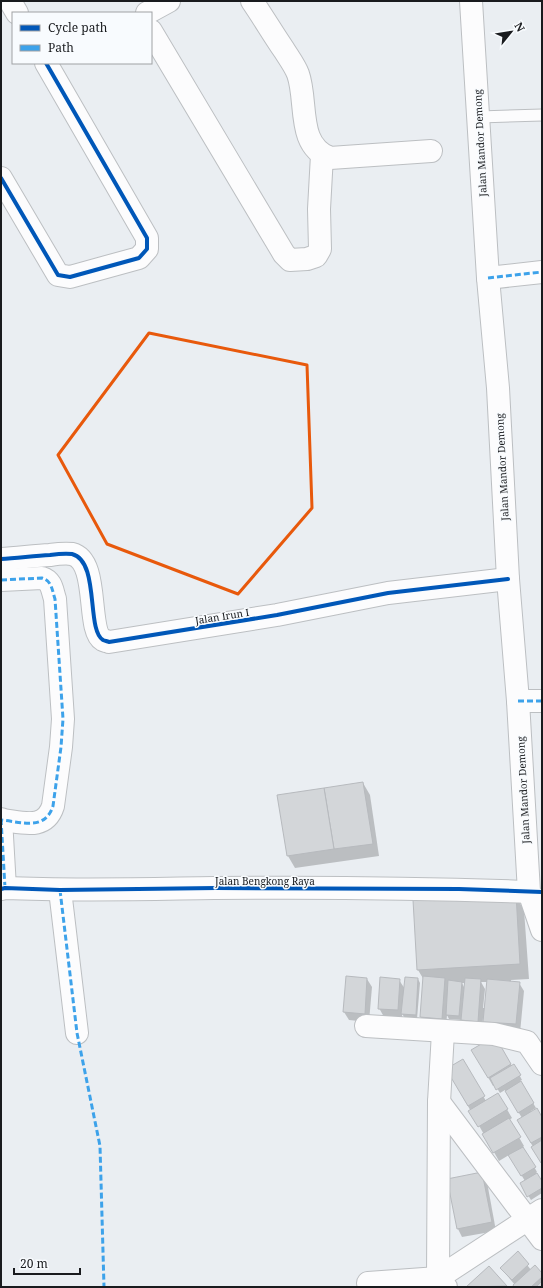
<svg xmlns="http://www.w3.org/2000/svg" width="543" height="1288" viewBox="0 0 543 1288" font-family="'Noto Serif',serif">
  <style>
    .shadow { fill: #0003; fill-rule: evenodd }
    .building { fill: #d3d6d9; stroke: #b7babe }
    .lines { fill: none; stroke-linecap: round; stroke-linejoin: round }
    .lane-casing { stroke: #bcbfc2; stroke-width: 13 }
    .street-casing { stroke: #bcbfc2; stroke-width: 24 }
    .secondary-casing { stroke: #bcbfc2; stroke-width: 24 }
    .lane { stroke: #fcfcfd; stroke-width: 11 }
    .street { stroke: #fcfcfd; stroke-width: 22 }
    .secondary { stroke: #fcfcfd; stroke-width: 22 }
    .quiet { stroke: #3da2ea; stroke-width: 3; stroke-dasharray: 6 3; stroke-linecap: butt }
    .cycleway-casing { stroke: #f8fbfe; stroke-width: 6 }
    .cycleway { stroke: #0057b8; stroke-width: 4 }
    .marked { fill: none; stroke: #e8590c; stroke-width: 3; stroke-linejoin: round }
    .labels { text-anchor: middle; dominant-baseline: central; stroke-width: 3; stroke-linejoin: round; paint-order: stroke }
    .street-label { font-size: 10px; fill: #191b1e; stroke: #f8fbfe }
  </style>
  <rect width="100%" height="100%" fill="#eaeef2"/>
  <!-- shadow -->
  <g class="shadow">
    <polygon points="363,783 370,795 379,856 295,868 288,856 279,796"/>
    <path d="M515,895L524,910L529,979L511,980V982L519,983L524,991L520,1033L489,1030L483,1018L482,1030L467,1028L462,1020L449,1019L447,1015L446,1027L426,1026L421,1017L424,980L418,970L414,901ZM481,982H487L485,1008H483L485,989ZM462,983H465V989Z"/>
    <polygon points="367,979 372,987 369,1022 349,1020 344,1012"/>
    <polygon points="418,979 420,983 417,1019 405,1018 402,1014 402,1019 384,1017 379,1008 399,980 405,989"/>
    <polygon points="495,1037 512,1066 514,1065 522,1080 520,1081 536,1108 531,1111 542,1119 542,1163 518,1120 522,1118 505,1090 500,1093 495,1085 493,1086 473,1051"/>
    <polygon points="462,1060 486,1101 498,1094 512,1118 509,1120 524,1146 523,1147 537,1172 536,1173 542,1183 542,1193 531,1200 521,1184 525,1181 509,1155 499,1161 447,1069"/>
    <polygon points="482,1174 487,1182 496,1231 462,1237 458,1229 448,1180"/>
    <polygon points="518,1253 531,1270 542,1274 542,1287 515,1287 515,1285 504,1272 501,1268"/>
    <polygon points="489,1267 507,1287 467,1287"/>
  </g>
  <!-- building -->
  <g class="building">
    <polygon points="363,782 373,844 334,849 324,788"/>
    <polygon points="324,788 334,849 287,856 277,795"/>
    <polygon points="516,894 520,964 417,970 413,900"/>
    <polygon points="346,976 367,978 365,1014 343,1012"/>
    <polygon points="423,976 445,978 442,1019 420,1017"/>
    <polygon points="380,977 400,979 398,1010 378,1009"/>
    <polygon points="405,977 418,978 416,1015 401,1014"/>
    <polygon points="465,978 481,979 478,1022 461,1020"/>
    <polygon points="487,979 520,982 516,1024 483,1022"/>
    <polygon points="448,980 462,982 459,1016 446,1015"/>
    <polygon points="495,1036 511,1064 488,1078 471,1050"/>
    <polygon points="463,1059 485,1096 468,1106 446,1069"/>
    <polygon points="514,1064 521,1075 496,1090 490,1078"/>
    <polygon points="521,1081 534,1103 518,1113 505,1091"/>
    <polygon points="498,1093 508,1109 478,1127 468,1111"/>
    <polygon points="537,1108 542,1117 542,1137 531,1143 517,1120"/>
    <polygon points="509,1118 521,1137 493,1153 482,1134"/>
    <polygon points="542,1140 542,1162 541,1163 531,1147"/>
    <polygon points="523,1147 536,1167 521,1176 508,1155"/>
    <polygon points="482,1172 492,1222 457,1229 447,1179"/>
    <polygon points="537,1173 542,1181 542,1188 527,1197 520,1183"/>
    <polygon points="518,1251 529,1264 512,1280 500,1268"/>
    <polygon points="535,1265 542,1273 542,1277 531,1287 514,1287 513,1285"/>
    <polygon points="489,1266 507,1286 466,1287"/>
    <polygon points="542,1281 542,1287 536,1287"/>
  </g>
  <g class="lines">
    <defs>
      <polyline id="lane" points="479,117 542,115"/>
      <g id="street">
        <polyline points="10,1 17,13"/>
        <path d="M252,1C263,17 273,34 284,50C289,58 295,66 298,74C308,102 296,145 330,158L431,151"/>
        <polyline points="147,13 169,1"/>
        <polyline points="151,31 284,254 290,260 307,259 316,256 320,249 319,209 322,155"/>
        <polyline points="1,178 58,275 70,277 139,258 147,249 147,238 46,63"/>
        <polyline points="488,278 542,272"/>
        <path d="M1,559C17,558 34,556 50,555C57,554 65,553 72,554C100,561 86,630 103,640C105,641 107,641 109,642L277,615L388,593L508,579"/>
        <path d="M1,580L42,578C52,581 52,590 55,599L63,719L61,747L53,806C45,831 22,822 1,820"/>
        <polyline points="518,701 542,701"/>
        <polyline points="1,819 5,888"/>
        <polyline points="60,890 77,1033"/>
        <polyline points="366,1026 494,1034 527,1042 542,1064"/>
        <polyline points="443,1032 439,1102 438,1278 446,1287"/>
        <polyline points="439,1102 542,1239"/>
        <polyline points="368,1283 438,1278 542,1210"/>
      </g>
      <g id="secondary">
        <polyline points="471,1 488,278 498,388 508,579 518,701 529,892 542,930"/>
        <path d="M1,889L5,888C75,891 145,889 214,888C319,887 424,888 529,892"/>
      </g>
    </defs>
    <!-- lane casing -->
    <use href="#lane" class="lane-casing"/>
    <!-- street casing -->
    <use href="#street" class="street-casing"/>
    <!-- secondary casing -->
    <use href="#secondary" class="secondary-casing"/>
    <!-- lane -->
    <use href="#lane" class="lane"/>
    <!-- street -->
    <use href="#street" class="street"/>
    <!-- secondary -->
    <use href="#secondary" class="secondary"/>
    <!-- quiet -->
    <g class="quiet">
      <polyline points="488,278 542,272"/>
      <path d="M1,580L42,578C52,581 52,590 55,599L63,719L61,747L53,806C45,831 22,822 1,820"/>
      <polyline points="518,701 542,701"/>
      <polyline points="1,819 5,888"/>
      <polyline points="60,890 77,1033 100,1146 104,1287"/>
    </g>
    <defs>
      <g id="cycleway">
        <polyline points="1,178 58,275 70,277 139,258 147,249 147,238 46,63"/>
        <path d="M1,559C17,558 34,556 50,555C57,554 65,553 72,554C100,561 86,630 103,640C105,641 107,641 109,642L277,615L388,593L508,579"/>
        <polyline points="1,889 5,888 60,890 216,888 459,889 542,892"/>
      </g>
    </defs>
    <!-- cycleway casing -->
    <use href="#cycleway" class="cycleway-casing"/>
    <!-- cycleway -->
    <use href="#cycleway" class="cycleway"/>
  </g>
  <!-- marked area -->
  <path class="marked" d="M149,333L307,365L312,508L238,594L107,544L58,455Z"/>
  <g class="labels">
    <!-- street labels -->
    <g class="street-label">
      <text transform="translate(480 143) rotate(-93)">Jalan Mandor Demong</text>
      <text transform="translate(502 467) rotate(-93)">Jalan Mandor Demong</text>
      <text transform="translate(222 616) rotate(-9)">Jalan Irun I</text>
      <text transform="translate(523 790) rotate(-93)">Jalan Mandor Demong</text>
      <text x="265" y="881">Jalan Bengkong Raya</text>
    </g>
  </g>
  <!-- border -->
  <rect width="543" height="1288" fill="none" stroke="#191b1e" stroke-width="4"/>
  <!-- legend -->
  <rect x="12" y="12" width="140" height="52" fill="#f8fbfe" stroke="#9fa1a4"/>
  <rect x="20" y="25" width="20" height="6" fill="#0057b8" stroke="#9fa1a4"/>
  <text x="48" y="32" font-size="12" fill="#191b1e">Cycle path</text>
  <rect x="20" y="45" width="20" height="6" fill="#3da2ea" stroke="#9fa1a4"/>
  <text x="48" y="52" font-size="12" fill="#191b1e">Path</text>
  <!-- north arrow -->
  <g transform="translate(511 32) rotate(60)" stroke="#f8fbfe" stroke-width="3" paint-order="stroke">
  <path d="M0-3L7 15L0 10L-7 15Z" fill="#191b1e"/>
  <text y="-6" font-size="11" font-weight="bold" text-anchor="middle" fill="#191b1e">N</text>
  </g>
  <!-- scale -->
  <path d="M14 1268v6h66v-6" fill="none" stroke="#191b1e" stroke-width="2"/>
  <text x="20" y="1268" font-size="12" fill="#191b1e" stroke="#f8fbfe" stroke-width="3" paint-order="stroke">20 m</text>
</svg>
